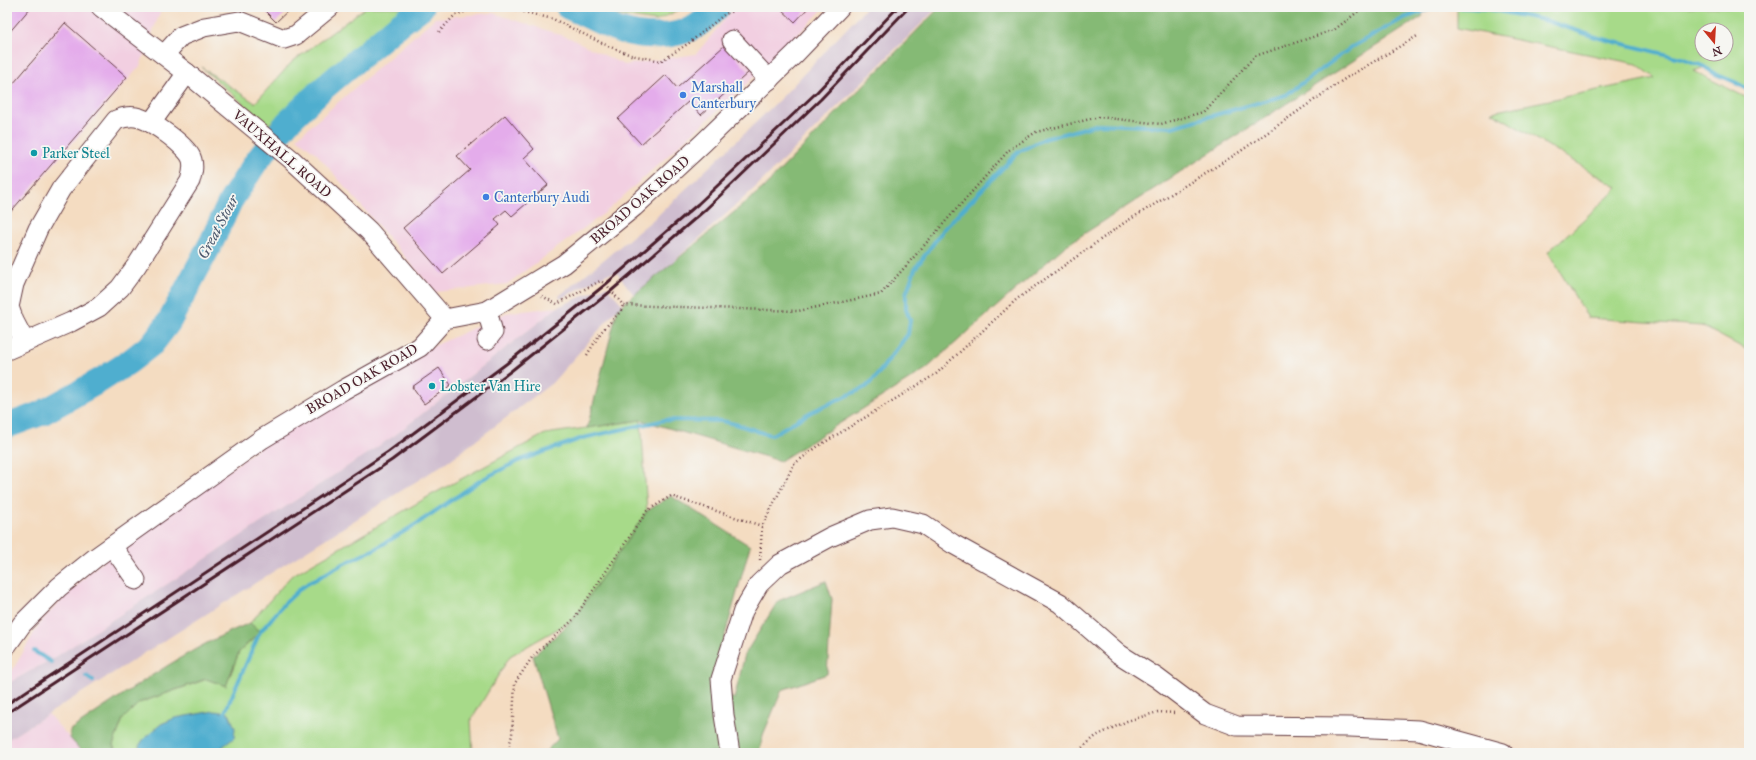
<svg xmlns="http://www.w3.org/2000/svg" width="1756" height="760" viewBox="0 0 1756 760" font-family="'IM FELL Great Primer',serif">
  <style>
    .built { fill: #f2cfe1 }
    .industrial { fill: #cfbdcf }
    .green { fill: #a7da89; stroke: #787c5a; fill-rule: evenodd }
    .forest { fill: #85ba75; stroke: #686c50 }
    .water { fill: #50aecf; stroke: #4d667d }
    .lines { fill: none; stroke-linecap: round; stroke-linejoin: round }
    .stream { stroke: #50aecf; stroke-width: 4 }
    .river { stroke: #50aecf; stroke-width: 25 }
    .building { fill: #e4aceb }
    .minor-casing { stroke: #643b42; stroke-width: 21 }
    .path { stroke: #643b42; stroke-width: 2.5; stroke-dasharray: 1 3; stroke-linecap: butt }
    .minor { stroke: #fff; stroke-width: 19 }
    .rail { stroke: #4a1f2b; stroke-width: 3 }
    .shop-dot { fill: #3f7fe0; stroke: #f6f6f2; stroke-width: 1.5 }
    .culture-dot { fill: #0f9aa8; stroke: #f6f6f2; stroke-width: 1.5 }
    .labels { text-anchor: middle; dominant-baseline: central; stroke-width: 3.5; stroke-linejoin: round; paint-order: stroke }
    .shop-label { font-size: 14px; fill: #366cbe; stroke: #f6f6f2; text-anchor: start }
    .culture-label { font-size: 14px; fill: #0d838f; stroke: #f6f6f2; text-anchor: start }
    .street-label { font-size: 14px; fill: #4a1f2b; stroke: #f6f6f2 }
    .water-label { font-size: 15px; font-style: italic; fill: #4c586d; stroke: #f6f6f2 }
  </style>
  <rect width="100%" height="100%" fill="#f6f6f2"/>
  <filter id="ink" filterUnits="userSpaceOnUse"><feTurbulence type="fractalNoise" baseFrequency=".025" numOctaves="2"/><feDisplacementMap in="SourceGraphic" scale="8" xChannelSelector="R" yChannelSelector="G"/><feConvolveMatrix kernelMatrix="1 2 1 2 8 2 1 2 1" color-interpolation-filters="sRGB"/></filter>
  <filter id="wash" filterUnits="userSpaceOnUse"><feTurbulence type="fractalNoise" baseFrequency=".012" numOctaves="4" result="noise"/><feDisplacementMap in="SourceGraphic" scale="16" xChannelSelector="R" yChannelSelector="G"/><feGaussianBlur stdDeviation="0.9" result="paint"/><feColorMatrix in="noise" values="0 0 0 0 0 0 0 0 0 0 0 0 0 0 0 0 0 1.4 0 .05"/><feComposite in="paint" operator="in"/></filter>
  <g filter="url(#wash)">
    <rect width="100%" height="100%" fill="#f4dcc1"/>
    <!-- built -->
    <g class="built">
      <polygon points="7,7 162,7 140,66 7,218"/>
      <polygon points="735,7 825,7 775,58 606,212 507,284 435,292 316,153 297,138 435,18 493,13 570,38 624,65 696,54"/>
      <polygon points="558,307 394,436 54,658 7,684 7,680 41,621 94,568 266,443 421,352 506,313"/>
      <polygon points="48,714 83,753 10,753 7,740"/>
    </g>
    <!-- industrial -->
    <g class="industrial">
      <polygon points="867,7 938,7 757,186 635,296 617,273 607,274 560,299 559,296 655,218 742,136 782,97"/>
      <polygon points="606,286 622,304 552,383 450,460 7,740 7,684 54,658 394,436 558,307"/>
    </g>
    <!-- green -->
    <g class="green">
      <polygon points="366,7 409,7 268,125 201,67 255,103 292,62"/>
      <polygon points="598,7 685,7 656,21 615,15"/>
      <path d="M1457,7H1749V90C1734,81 1718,76 1705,67L1694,71L1749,99V351L1702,326L1588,318L1548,252L1618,188L1492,112L1655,78L1637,64L1457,28ZM1702,30H1726V54H1702Z"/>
      <polygon points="641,420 647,511 573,620 510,656 471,720 473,753 117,753 113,745 123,719 139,703 207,679 226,686 239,652 260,633 250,623 291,576 433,494 545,434"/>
    </g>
    <!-- forest -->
    <g class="forest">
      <polygon points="940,7 1418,7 1423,16 1065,246 926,369 780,461 641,420 587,428 618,308 762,189"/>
      <polygon points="671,496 750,546 711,685 734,699 745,654 778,601 826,581 832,599 827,674 782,690 763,735 759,753 544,753 558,739 533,656 573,620 647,511"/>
      <path d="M250,623L260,632L239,652L226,686L206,679L139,703L123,719L113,745L117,753H83L70,738V730C128,692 185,649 250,623Z"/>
    </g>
    <!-- water -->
    <polygon class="water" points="214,711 229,713 235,728 234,738 222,747 220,753 141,753 139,746 143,740 161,724 175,718"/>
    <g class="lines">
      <!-- stream -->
      <g class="stream">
        <polyline points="1453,7 1488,9 1544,20 1599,38 1685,59 1705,67 1715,74 1735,82 1749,90"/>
        <polyline points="34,651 51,662"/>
        <polyline points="86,676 93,681"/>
        <polyline points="225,712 260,632 285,603 302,587 341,565 375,549 415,525 481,480 518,461 583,438 665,420 722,421 739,425 763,433 772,435 811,412 866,387 875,378 908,334 910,320 906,309 906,294 915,269 943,230 1018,152 1044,139 1099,124 1172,127 1286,95 1352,47 1404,18 1433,8 1443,7"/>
      </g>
      <!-- river -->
      <g class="river">
        <path d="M568,7C586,14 603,25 622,31C644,38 674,38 695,27C703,22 711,14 718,7"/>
        <polyline points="7,426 42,413 101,380 129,362 152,344 169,322 212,241 230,202 256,162 287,123 319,92 396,27 422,7"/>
      </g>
    </g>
    <g id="blocks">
      <!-- building -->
      <g class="building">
        <polygon points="7,7 31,7 7,35"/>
        <polygon points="261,7 292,7 276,22"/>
        <polygon points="779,7 809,7 795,22"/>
        <polygon points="65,23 127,77 7,216 7,91"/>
        <polygon points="725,45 749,72 701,115 689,101 641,144 618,119 666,75 677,88"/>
        <polygon points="505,115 534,149 524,158 548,185 512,216 506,210 495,219 500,225 443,274 403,228 470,170 457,156"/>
        <polygon points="439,368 451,385 424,404 412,387"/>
      </g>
    </g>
  </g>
  <g filter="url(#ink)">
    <use href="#blocks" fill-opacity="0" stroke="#643b42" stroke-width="1"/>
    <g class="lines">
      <defs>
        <g id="minor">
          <polyline points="101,7 187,73 291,159 369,231 445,319"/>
          <polyline points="732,40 769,80"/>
          <polyline points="164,55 181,36 204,27 239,21 284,39 296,35 330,7"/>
          <polyline points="151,123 187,73"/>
          <polyline points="487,311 493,332 487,340"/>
          <path d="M7,350L71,322L99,307L120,288L137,265L190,181C192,174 194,168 192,160C189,147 153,122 140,118C131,115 124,117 116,120L61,189L38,229L14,284L9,307L14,321L25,342"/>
          <polyline points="112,546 136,580"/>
          <polyline points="7,645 22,624 59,587 95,558 262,439 343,390 420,347 445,319 487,311 564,264 634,207 703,143 795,54 840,7"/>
          <polyline points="730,753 724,715 721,679 743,611 759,584 780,564 830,537 870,520 892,517 923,524 953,544 1060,603 1119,654 1157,678 1205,714 1237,726 1350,727 1419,730 1503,753"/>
        </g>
      </defs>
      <!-- minor casing -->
      <use href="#minor" class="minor-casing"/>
      <!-- path -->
      <g class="path">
        <polyline points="504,7 553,19 608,46 631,55 661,61 689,43 725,14 743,7"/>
        <polyline points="439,32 455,15 479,7"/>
        <polyline points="542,296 557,304 600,281 606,284 623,305 798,311 881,294 1009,150 1036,132 1099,117 1161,124 1203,112 1255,56 1334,30 1364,7"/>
        <polyline points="587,355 601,332 621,311 623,305"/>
        <polyline points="760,560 762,526 794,464 817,447 936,374 1017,299 1124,223 1238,153 1346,78 1419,35"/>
        <polyline points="507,753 512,735 515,683 533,656 573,620 647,511 671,496 762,526"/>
        <polyline points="1076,753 1096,736 1127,721 1158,712 1176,713"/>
      </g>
      <!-- minor -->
      <use href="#minor" class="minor"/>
      <!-- rail -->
      <g class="rail">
        <polyline points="7,704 388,452 506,364 606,284 698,204 816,93 898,7"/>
        <polyline points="7,713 392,460 511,371 611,291 705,210 821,99 909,7"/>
      </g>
    </g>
  </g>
  <!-- markers -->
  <g class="shop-dot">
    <circle cx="683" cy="95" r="4"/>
    <circle cx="486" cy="197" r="4"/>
  </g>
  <g class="culture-dot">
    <circle cx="34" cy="153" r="4"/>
    <circle cx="432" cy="386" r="4"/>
  </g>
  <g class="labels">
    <!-- shop labels -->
    <g class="shop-label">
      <text x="691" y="87">Marshall<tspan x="691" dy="16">Canterbury</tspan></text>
      <text x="494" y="197">Canterbury Audi</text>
    </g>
    <!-- culture labels -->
    <g class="culture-label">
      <text x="42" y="153">Parker Steel</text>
      <text x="440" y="386">Lobster Van Hire</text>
    </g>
    <!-- street labels -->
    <g class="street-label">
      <text transform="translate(282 154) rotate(41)">VAUXHALL ROAD</text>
      <text transform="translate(640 200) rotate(-41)">BROAD OAK ROAD</text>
      <text transform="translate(362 379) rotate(-30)">BROAD OAK ROAD</text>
    </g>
    <!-- water labels -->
    <g class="water-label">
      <text transform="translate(218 227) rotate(-62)">Great Stour</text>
    </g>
  </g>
  <!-- margin -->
  <rect width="1756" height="760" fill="none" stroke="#f6f6f2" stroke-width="24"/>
  <!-- north arrow -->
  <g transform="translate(1714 42) rotate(162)"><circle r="19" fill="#f6f6f2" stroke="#b1a0a2"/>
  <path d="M0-3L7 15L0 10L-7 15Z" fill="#c8321e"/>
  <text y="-6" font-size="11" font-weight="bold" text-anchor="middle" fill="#4a1f2b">N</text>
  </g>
</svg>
